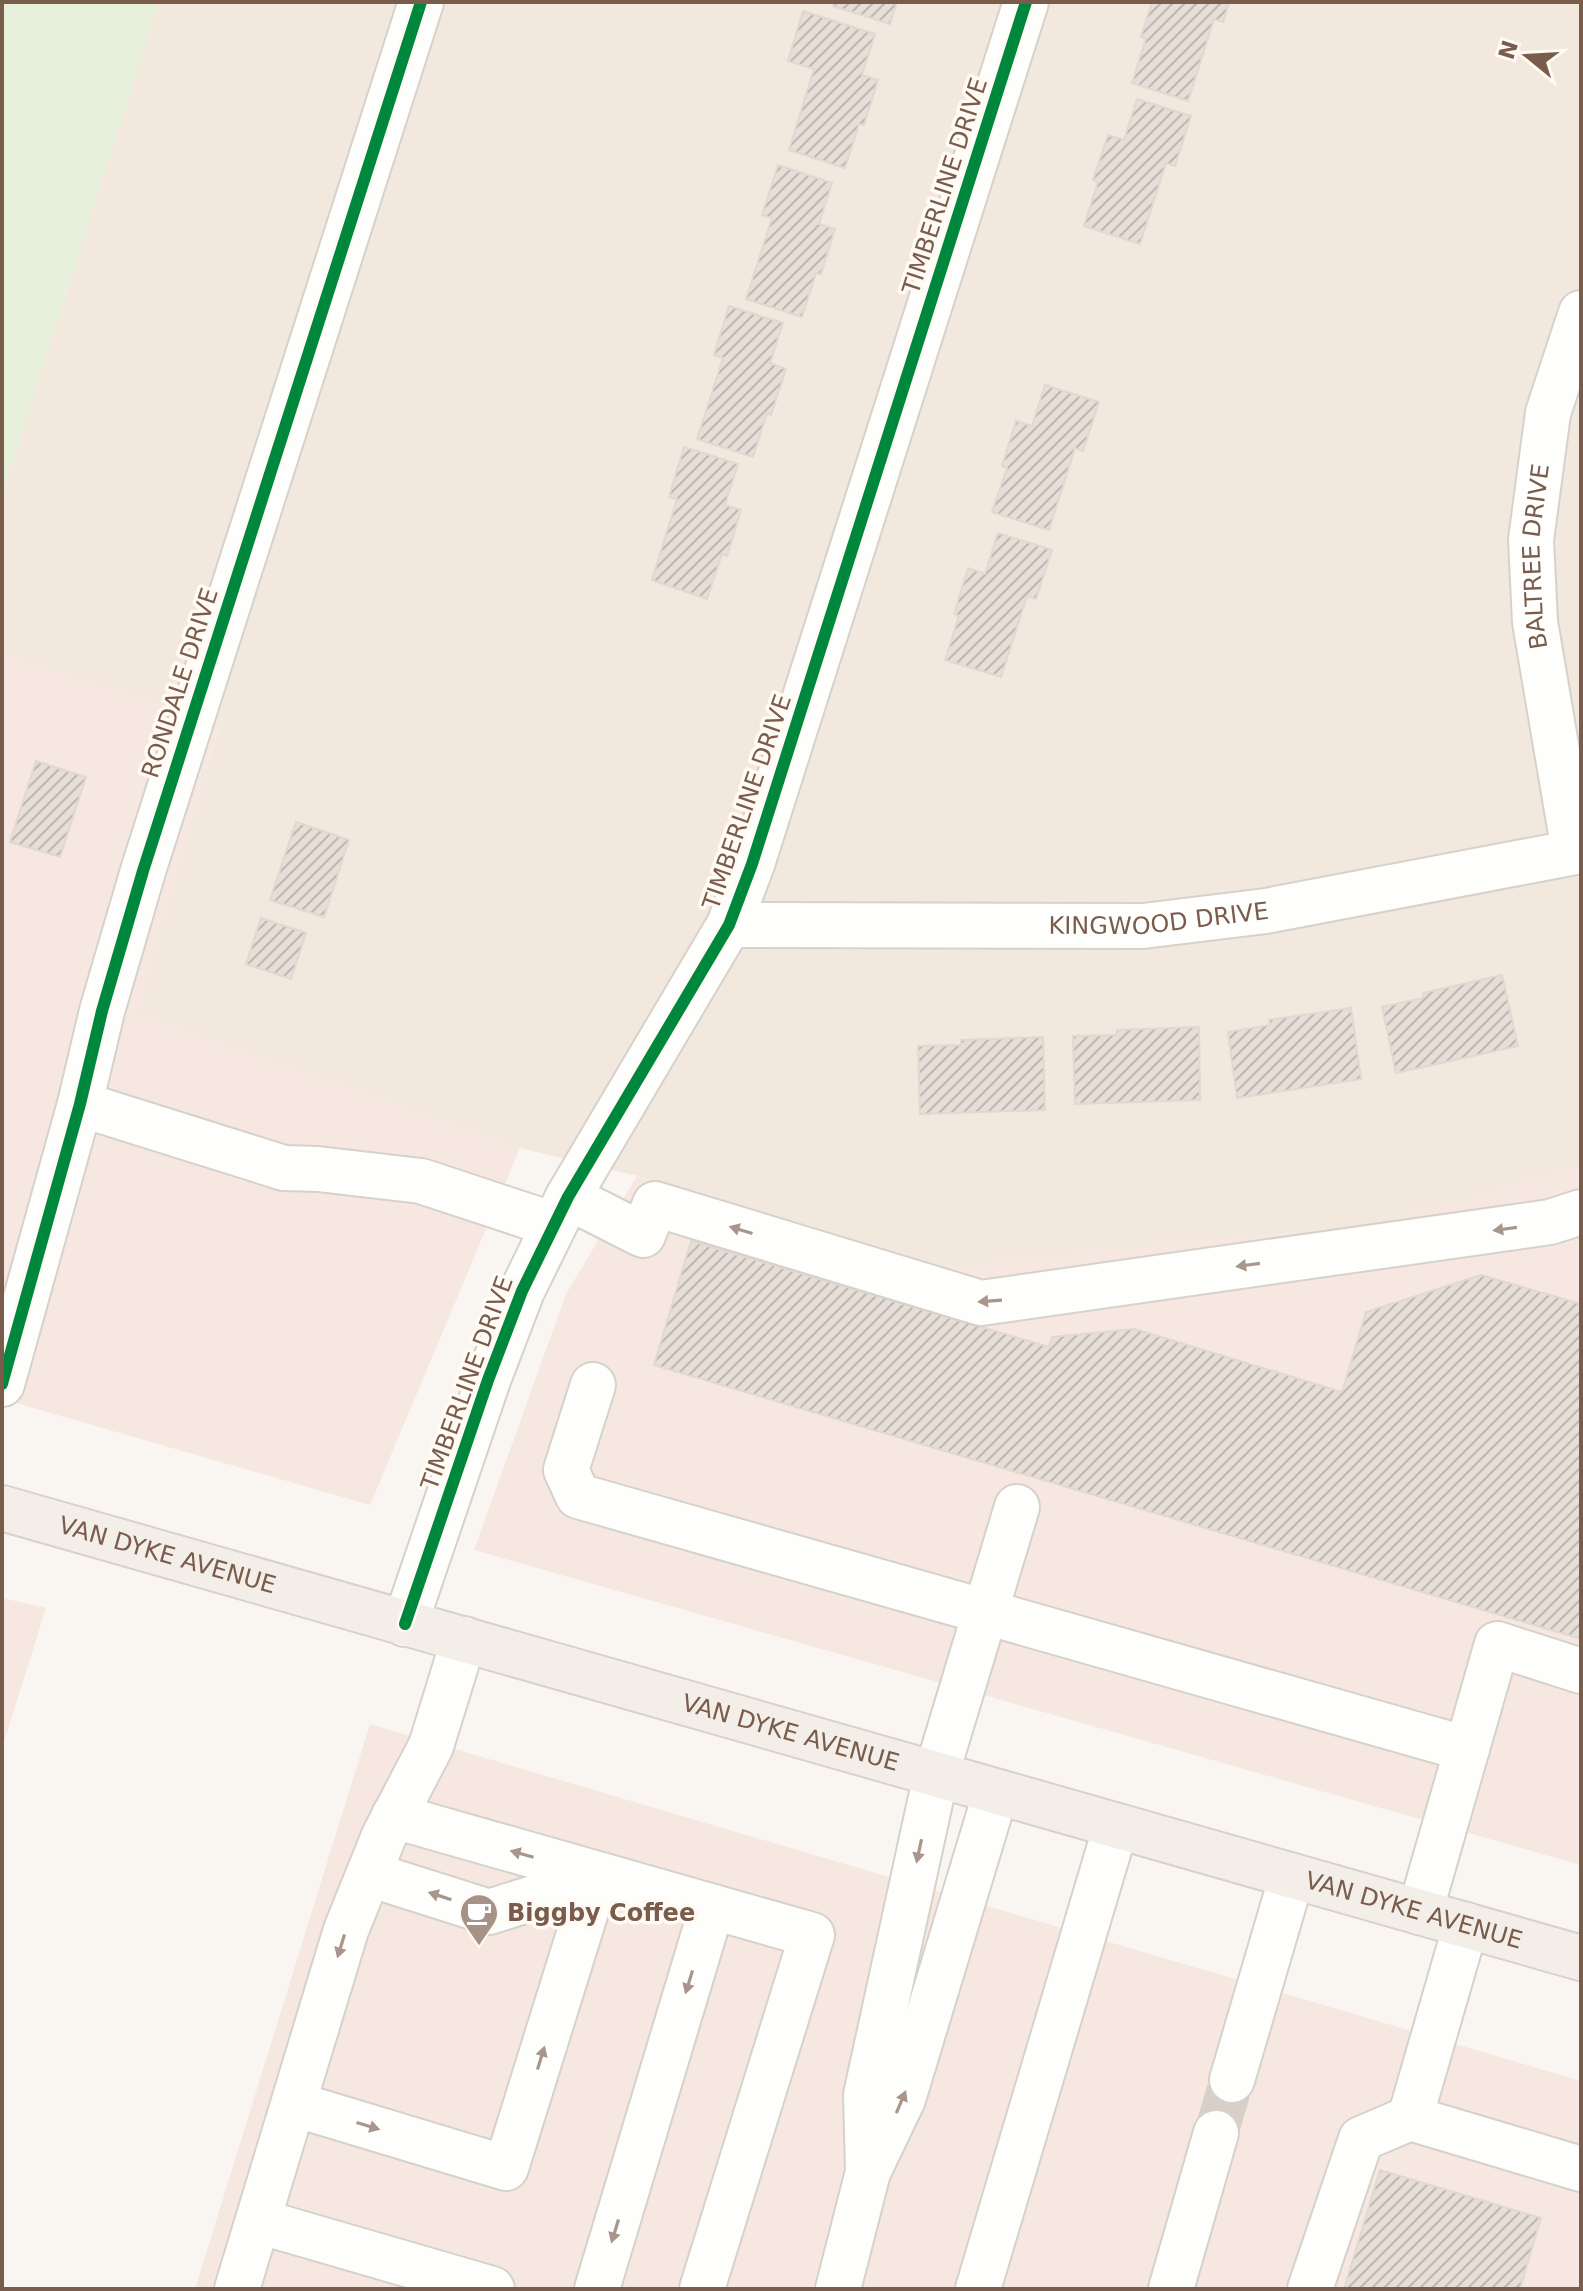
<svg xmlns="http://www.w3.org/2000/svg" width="1583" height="2291" viewBox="0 0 1583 2291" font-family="'DejaVu Sans',sans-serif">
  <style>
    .residential { fill: #f2e8de }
    .commercial { fill: #f6e8e1 }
    .park { fill: #e7f0db }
    .building { fill: url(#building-hatch); stroke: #e2d8d2; stroke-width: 2 }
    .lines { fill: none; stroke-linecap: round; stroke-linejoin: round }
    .minor-tunnel { stroke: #d9cfc7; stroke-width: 44; stroke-dasharray: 44 22; stroke-linecap: butt }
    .minor-casing { stroke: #d7d1cb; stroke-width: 48 }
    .major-casing { stroke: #dad1cc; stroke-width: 48 }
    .minor { stroke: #fefefd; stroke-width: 44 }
    .major { stroke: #f3eee8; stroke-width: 44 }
    .cycleway-casing { stroke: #fffaf3; stroke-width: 17 }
    .cycleway { stroke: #00873e; stroke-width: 12 }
    .oneway { fill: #a8958b }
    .labels { text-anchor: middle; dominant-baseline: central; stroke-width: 7; stroke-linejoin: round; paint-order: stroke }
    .street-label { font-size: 24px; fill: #7a5c4d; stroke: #fffaf3 }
    .poi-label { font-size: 24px; font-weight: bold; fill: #7a5c4d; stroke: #fffaf3; text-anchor: start }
  </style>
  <defs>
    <pattern id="building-hatch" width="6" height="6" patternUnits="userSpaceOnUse" patternTransform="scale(2)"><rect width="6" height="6" fill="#e6ded7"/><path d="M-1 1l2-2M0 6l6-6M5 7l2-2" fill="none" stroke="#bfb7b1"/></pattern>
  </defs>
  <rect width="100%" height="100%" fill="#f9f5f0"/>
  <!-- residential -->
  <polygon class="residential" points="159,2 1581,2 1581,1165 1379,1224 945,1267 638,1176 520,1148 136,1014 220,723 2,655 2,495"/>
  <!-- commercial -->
  <g class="commercial">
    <polygon points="2,655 220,722 137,1014 520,1148 370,1505 2,1399"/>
    <polygon points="1581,1165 1581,1865 474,1550 566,1294 637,1176 945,1267 1379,1224"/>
    <polygon points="2,1598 46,1608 2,1748"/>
    <polygon points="370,1724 1581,2081 1581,2289 195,2289"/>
  </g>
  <!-- park -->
  <polygon class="park" points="2,2 159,2 2,495"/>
  <!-- building -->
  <g class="building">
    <polygon points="834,2 897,2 890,24 833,6"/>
    <polygon points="1152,2 1229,2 1223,22 1214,19 1188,101 1132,83 1146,39 1141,37"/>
    <polygon points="803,11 875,34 862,75 878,80 864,125 859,124 845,168 789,150 814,69 788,61"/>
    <polygon points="1137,99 1191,116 1175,166 1166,163 1140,244 1084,226 1098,182 1093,180 1108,135 1124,140"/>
    <polygon points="778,165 832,183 819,224 835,229 821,274 816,273 802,317 746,299 772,218 762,215"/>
    <polygon points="729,306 783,323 770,363 786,369 771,415 767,413 753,457 697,439 723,358 714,355"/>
    <polygon points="1045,385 1099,402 1083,451 1075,448 1049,530 992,512 1007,468 1002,466 1016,421 1032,426"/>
    <polygon points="684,447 738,464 725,505 741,510 727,556 722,554 707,599 652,580 677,499 669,497"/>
    <polygon points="998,533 1052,550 1036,599 1027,596 1001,677 945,660 959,616 954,614 968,568 985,574"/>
    <polygon points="36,761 86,777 60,857 10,842"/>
    <polygon points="296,822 349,840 324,917 270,900"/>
    <polygon points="261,918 306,933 291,979 246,964"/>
    <polygon points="1502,975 1518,1046 1396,1073 1382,1007 1423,998 1423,993"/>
    <polygon points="1351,1008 1361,1079 1237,1098 1228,1032 1270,1025 1269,1020"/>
    <polygon points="1199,1027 1200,1100 1075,1104 1073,1036 1116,1035 1117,1030"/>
    <polygon points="1043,1037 1045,1110 920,1114 918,1046 961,1045 961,1040"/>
    <polygon points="691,1241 1049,1347 1052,1337 1135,1329 1342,1392 1366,1312 1481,1275 1581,1304 1581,1639 654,1365"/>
    <polygon points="1380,2170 1541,2218 1520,2289 1344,2289"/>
  </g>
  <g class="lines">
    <!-- minor-tunnel -->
    <polyline class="minor-tunnel" points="1216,2133 1232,2080"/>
    <defs>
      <g id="minor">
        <path id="s1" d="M1574,851L1535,622L1531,540L1548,413L1581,313"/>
        <path id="s2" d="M729,925L1143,926L1266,911L1581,851"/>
        <polyline points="80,1104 284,1168 318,1169 421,1181 554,1225"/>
        <polyline points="568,1197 643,1235 655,1204 981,1303 1550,1222 1581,1212"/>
        <polyline points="2,1384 80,1104 102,1011 143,871 421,2"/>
        <polyline points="593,1385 566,1470 578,1496 1467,1749"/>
        <polyline points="405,1624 488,1380 522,1291 568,1197 729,925 752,864 1026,2"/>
        <polyline points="394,1816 812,1935 702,2289"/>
        <polyline points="369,1874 489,1912 571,1886 588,1904"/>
        <polyline points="1420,1912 1497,1644 1581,1671"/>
        <polyline points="1232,2080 1292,1876"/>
        <polyline points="294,2104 506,2168 597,1876"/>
        <polyline points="1410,2118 1581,2169"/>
        <polyline points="868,2172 866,2095 936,1775 1017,1507"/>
        <polyline points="258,2221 492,2289"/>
        <polyline points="237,2289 346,1930 384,1836 431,1746 464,1639"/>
        <polyline points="597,2289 712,1907"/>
        <polyline points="838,2289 868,2172 903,2099 996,1792"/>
        <polyline points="978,2289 1116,1826"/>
        <polyline points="1171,2289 1216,2133"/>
        <polyline points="1310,2289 1361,2139 1410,2118 1466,1925"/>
      </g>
      <g id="major">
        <path id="s3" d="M2,1508L1581,1958"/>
      </g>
    </defs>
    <!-- minor casing -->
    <use href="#minor" class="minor-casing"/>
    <!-- major casing -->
    <use href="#major" class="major-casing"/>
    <!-- minor -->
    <use href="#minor" class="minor"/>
    <!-- major -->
    <use href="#major" class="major"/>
    <defs>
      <g id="cycleway">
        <polyline points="2,1384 80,1104 102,1011 143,871 421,2"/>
        <polyline points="405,1624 488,1380 522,1291 568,1197 729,925 752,864 1026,2"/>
      </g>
    </defs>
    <!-- cycleway casing -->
    <use href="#cycleway" class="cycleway-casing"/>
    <!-- cycleway -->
    <use href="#cycleway" class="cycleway"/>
  </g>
  <!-- one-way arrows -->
  <defs><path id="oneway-solid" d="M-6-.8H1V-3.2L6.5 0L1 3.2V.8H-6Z" transform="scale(2)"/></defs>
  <g class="oneway">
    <use href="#oneway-solid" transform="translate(1505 1229) rotate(172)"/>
    <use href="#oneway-solid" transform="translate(741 1230) rotate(-163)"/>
    <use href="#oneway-solid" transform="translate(1248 1265) rotate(172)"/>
    <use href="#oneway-solid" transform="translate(990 1301) rotate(176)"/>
    <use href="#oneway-solid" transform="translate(919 1851) rotate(102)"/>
    <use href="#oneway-solid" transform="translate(522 1854) rotate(-164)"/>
    <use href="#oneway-solid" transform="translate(440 1896) rotate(-162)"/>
    <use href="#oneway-solid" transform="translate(341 1946) rotate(107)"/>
    <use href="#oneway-solid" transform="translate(689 1982) rotate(107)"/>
    <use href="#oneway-solid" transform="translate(541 2058) rotate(-73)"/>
    <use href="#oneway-solid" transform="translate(901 2102) rotate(-67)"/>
    <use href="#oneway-solid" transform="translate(368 2126) rotate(17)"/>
    <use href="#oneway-solid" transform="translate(615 2231) rotate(107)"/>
  </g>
  <!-- icons -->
  <defs>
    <symbol id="cafe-pin" viewBox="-11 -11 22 30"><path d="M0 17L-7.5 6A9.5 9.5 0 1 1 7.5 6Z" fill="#a69286" stroke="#fffaf3"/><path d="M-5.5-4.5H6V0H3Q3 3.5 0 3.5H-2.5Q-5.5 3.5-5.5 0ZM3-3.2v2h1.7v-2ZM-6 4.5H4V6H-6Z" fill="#fff"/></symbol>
  </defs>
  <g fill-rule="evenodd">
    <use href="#cafe-pin" x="457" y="1891" width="44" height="60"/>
  </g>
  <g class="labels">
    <!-- street labels -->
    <g class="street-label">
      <text transform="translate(945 186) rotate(-72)">TIMBERLINE DRIVE</text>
      <text stroke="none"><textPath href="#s1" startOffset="298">BALTREE DRIVE</textPath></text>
      <text transform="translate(180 683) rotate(-72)">RONDALE DRIVE</text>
      <text transform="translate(747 802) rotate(-71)">TIMBERLINE DRIVE</text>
      <text stroke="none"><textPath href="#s2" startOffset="430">KINGWOOD DRIVE</textPath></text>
      <text transform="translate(467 1383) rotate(-70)">TIMBERLINE DRIVE</text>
      <text stroke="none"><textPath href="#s3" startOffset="172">VAN DYKE AVENUE</textPath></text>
      <text stroke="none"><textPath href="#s3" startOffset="820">VAN DYKE AVENUE</textPath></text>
      <text stroke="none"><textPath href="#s3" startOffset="1468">VAN DYKE AVENUE</textPath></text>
    </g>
    <!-- poi labels -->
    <g class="poi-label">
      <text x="507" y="1913">Biggby Coffee</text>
    </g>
  </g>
  <!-- border -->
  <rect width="1583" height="2291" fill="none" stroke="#7a5c4d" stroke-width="8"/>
  <!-- north arrow -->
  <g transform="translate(1527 56) rotate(288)" stroke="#fffaf3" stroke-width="6" paint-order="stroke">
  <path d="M0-6L14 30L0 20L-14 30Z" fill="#7a5c4d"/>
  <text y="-12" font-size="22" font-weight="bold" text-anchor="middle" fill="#7a5c4d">N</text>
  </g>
</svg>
